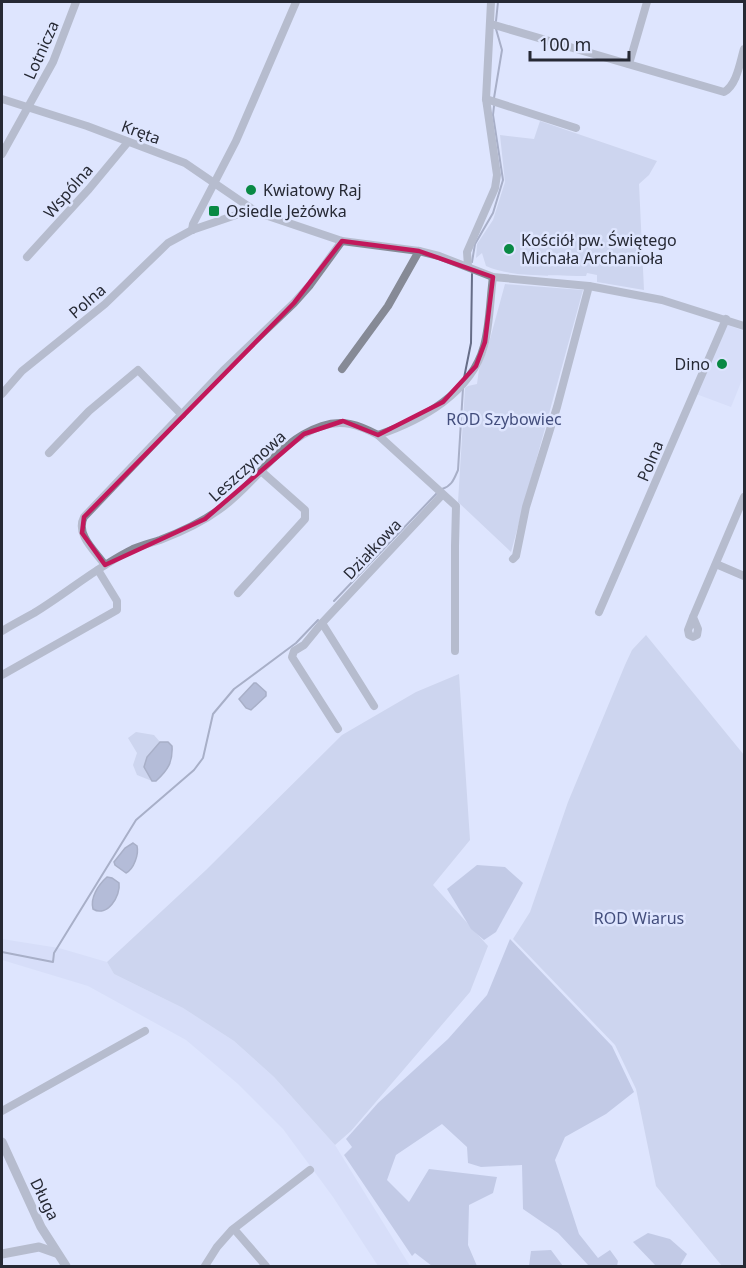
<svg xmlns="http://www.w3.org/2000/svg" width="746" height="1268" viewBox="0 0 746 1268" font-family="'Noto Sans',sans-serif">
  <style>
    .built { fill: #ced6f4 }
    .green { fill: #b9c1dd }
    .forest { fill: #a0a9cb }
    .water { fill: #818aaa; stroke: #666d87; stroke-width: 1.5 }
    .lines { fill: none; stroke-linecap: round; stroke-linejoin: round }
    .stream { stroke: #666d87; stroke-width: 2 }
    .minor { stroke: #868a96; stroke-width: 8 }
    .tertiary { stroke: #868a96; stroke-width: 9 }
    .marked { fill: none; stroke: #c2185b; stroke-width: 4.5; stroke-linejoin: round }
    .poi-dot { fill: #098944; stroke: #dee5fe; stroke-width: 2 }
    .labels { text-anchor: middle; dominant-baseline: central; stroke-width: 5; stroke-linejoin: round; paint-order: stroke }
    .street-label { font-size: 16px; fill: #262934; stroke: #dee5fe }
    .poi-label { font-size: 16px; fill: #262934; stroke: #dee5fe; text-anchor: start }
    .park-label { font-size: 16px; fill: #434e7d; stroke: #dee5fe }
  </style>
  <rect width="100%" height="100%" fill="#dee5fe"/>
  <!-- built -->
  <g class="built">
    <polygon points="728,325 744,331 744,375 731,407 696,394 724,327"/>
    <polygon points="2,939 59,948 107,962 114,974 183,1008 234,1041 274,1077 335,1145 410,1266 378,1266 333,1197 283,1129 238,1084 186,1040 88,986 2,960"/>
  </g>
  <!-- green -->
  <g class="green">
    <path d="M540,121L657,161L649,175L639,184L644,290L597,282V275L587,273L586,276C557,275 512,278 486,266L482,253L476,258L477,244L493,220L505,182L500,135L534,139Z"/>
    <polygon points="505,284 583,290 511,552 458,502 465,388 468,386 477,384 479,369 487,350"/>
    <polygon points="646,635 744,755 744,1266 722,1266 656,1186 636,1089 615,1045 513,939 530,912 568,802 625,665 632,650"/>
    <polygon points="459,674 470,840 433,885 488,946 470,992 351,1131 335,1145 274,1077 234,1041 183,1008 114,974 107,962 206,870 342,735 416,692"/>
    <polygon points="136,732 154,735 160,742 147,757 144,767 152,781 137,775 133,765 137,753 128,738"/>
  </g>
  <!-- forest -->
  <g class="forest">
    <polygon points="477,865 505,867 523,883 496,932 484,940 471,929 447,889"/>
    <polygon points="510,939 612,1046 634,1092 606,1114 565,1137 555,1160 579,1234 598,1258 610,1250 618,1261 617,1266 589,1266 558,1233 523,1209 522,1165 481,1167 468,1163 467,1147 442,1124 396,1155 387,1180 409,1202 429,1169 497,1177 493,1193 469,1205 468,1245 477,1266 432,1266 415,1253 412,1256 344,1155 352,1147 346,1139 378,1103 448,1039 487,995"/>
    <polygon points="648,1233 670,1239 687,1254 680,1266 656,1266 633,1242"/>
    <polygon points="551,1250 563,1266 529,1266 531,1251"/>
  </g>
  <!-- water -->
  <g class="water">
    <polygon points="254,683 256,683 266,692 266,696 251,710 246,708 239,699"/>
    <path d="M160,742H168L172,746C173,762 168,770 156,781H152L144,767L147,757Z"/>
    <path d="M133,843L137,846C139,854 134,869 126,873L115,865L114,862L125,848Z"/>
    <path d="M107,877L112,878L119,883C121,896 107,918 93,909C90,898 98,885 107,877Z"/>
  </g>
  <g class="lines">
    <!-- stream -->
    <g class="stream">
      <polyline points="496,21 498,2"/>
      <polyline points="494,98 502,50 496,29"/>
      <polyline points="472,262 475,244 493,213 503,180 493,115 494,106"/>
      <polyline points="464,378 471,343 472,274"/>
      <path d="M442,489C452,486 454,479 458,470L463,388"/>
      <polyline points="334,601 437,493"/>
      <polyline points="2,952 53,962 54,953 136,820 194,770 203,758 213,714 234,689 296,643 318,620"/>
    </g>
    <!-- minor -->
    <g class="minor">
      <path d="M491,24L724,92C737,85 740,62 744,49"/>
      <polyline points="629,64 647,2"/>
      <polyline points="2,99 87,126 185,163 258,213"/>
      <polyline points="486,99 576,128"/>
      <polyline points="2,154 53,62 76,2"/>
      <polyline points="192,230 193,224 236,141 296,2"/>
      <polyline points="27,257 89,189 128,142"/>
      <polyline points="468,266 467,252 495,188 497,175 486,99 491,2"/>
      <polyline points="342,369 388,306 419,251"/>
      <polyline points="2,394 22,371 105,304 168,243 192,230 239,214 259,213 342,241 419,251 439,256 493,277 589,286 662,300 744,326"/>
      <polyline points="378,435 456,506 455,546 455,651"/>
      <polyline points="49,453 89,411 138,370 182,415"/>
      <polyline points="513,559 516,556 526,507 557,407 589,286"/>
      <polyline points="716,564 744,576"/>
      <path d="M105,565C95,551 75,534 84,517L223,371L294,303L310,285L342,241"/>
      <polyline points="238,593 305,519 305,510 261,471"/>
      <polyline points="599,612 726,319"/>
      <polyline points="693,617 698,629 697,635 693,637 689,635 688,630 693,617 744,497"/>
      <polyline points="322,623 304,645 294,651 292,657 338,729"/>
      <path d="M2,631C12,625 23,619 34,613C67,593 98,566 133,549C142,545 151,543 160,540C181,532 201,523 220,509C256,484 277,441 322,426C343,419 359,425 378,435C422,420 471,393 484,346C490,324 490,299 493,277"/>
      <polyline points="2,675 117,610 117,601 98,570"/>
      <polyline points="374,706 322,623 442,495"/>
      <polyline points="2,1111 145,1031"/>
      <polyline points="234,1229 266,1266"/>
      <polyline points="205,1266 217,1247 232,1230 310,1170"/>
    </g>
    <!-- tertiary -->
    <g class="tertiary">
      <polyline points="2,1142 41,1227 66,1266"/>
      <polyline points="2,1254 39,1247 56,1253"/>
    </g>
  </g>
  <!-- marked area -->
  <path d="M0 0H746V1268H0ZM342,241L419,251L493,277L485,342L476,366L443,402L378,435L343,421L304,434L205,519L105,565L82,533L84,517L294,303Z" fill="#dee5fe" fill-opacity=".55" fill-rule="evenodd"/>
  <path class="marked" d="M342,241L419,251L493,277L485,342L476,366L443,402L378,435L343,421L304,434L205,519L105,565L82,533L84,517L294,303Z"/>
  <!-- markers -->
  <g class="poi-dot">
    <circle cx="251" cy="190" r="6"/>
    <rect x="208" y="205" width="12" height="12" rx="3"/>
    <circle cx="509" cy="249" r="6"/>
    <circle cx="722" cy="364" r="6"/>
  </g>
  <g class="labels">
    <!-- street labels -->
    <g class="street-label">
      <text transform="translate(41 50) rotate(-66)">Lotnicza</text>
      <text transform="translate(141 132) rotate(20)">Kręta</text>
      <text transform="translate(68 191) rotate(-49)">Wspólna</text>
      <text transform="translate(87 301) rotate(-41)">Polna</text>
      <text transform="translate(650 461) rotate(-67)">Polna</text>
      <text transform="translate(247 466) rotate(-42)">Leszczynowa</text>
      <text transform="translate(372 549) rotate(-47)">Działkowa</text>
      <text transform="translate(45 1199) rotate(64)">Długa</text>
    </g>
    <!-- poi labels -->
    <g class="poi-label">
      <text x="263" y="190">Kwiatowy Raj</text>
      <text x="226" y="211">Osiedle Jeżówka</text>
      <text x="521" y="240">Kościół pw. Świętego<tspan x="521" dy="18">Michała Archanioła</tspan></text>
      <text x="710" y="364" text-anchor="end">Dino</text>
    </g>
    <!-- park labels -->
    <g class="park-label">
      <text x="504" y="419">ROD Szybowiec</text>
      <text x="639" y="918">ROD Wiarus</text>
    </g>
  </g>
  <!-- border -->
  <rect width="746" height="1268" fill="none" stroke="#262934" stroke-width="6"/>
  <!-- scale -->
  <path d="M530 51v9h99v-9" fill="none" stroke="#262934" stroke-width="3"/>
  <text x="539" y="51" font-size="18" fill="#262934" stroke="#dee5fe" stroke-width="4.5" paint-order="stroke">100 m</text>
</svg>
